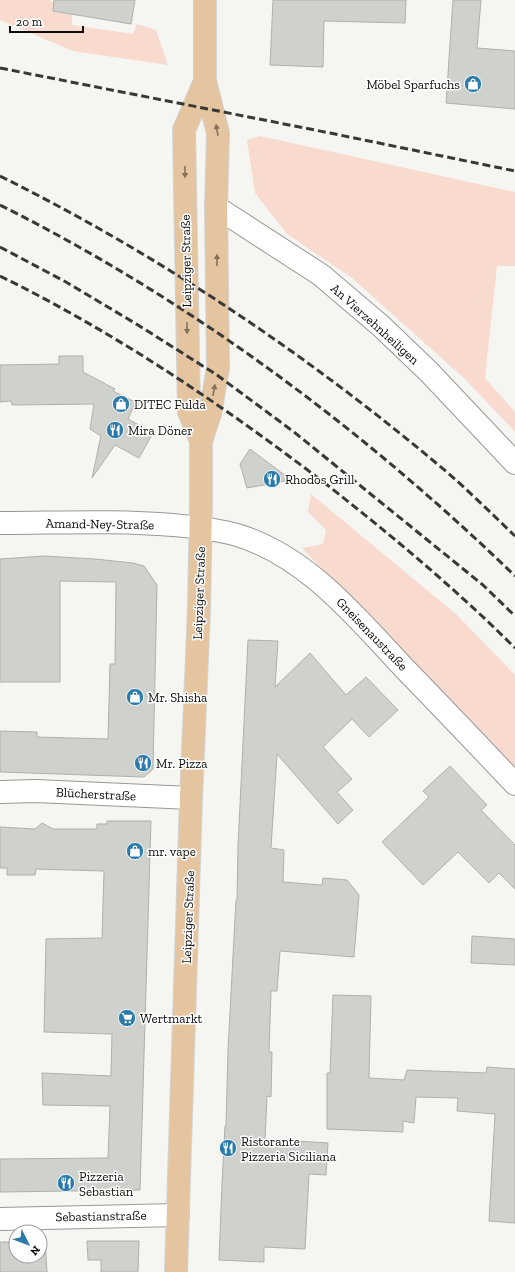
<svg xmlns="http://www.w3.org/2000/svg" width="515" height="1272" viewBox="0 0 515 1272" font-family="'Zilla Slab',serif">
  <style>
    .green { fill: #f9dace }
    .building { fill: #cfd1cd; stroke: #afb0ad }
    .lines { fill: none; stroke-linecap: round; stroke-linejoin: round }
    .minor-casing { stroke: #999895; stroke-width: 24 }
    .major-casing { stroke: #d3d3d3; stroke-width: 24 }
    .minor { stroke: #fff; stroke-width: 22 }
    .major { stroke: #e4c5a0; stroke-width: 22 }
    .rail { stroke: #383836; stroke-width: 3; stroke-dasharray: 8 4; stroke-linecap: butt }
    .oneway { fill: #83725c }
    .labels { text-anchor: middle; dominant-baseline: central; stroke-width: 3; stroke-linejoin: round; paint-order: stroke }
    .poi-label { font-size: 13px; fill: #0c0c0a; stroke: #fff; text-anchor: start }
    .street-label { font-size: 13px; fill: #0c0c0a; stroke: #fff }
  </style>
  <rect width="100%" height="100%" fill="#f5f5f1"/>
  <!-- green -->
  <g class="green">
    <polygon points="0,0 49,0 72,12 72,25 133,34 137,24 156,30 168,65 73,51 0,20"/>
    <polygon points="260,136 515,192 515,266 497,266 485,378 515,412 515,432 466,380 352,278 287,234 255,193 247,140"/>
    <polygon points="311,494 457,615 515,675 515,771 302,548 323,544 326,530 308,512"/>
  </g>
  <!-- building -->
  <g class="building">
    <polygon points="54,0 135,0 131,24 53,11"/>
    <polygon points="273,0 406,0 405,23 324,21 323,67 270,65"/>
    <polygon points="453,0 481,0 477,48 515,51 515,109 446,103"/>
    <polygon points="59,356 83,356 83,372 115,389 113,391 139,404 135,404 128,419 153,433 139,458 115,445 92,478 101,436 90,429 94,404 12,405 11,401 0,402 0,365 59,364"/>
    <polygon points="250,449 291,480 247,488 240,464"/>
    <polygon points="44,556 95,559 133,563 144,566 157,585 153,769 144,777 0,772 0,731 37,732 37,737 108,739 110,664 115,664 116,582 60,581 60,682 0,682 0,559"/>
    <polygon points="248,640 278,641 275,687 310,653 346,695 366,677 398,710 369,737 352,719 323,747 352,779 337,792 353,810 338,824 277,754 271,848 284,850 283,882 322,885 323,878 347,880 359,895 354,957 280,951 277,991 271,991 269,1052 272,1052 271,1097 267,1096 265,1139 328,1143 326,1175 309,1174 305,1249 264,1247 264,1262 219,1260 222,1184 225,1126 226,1126 228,1050 236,900 237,900 238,846"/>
    <polygon points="450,766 487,805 481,810 515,845 515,889 499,873 489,883 458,852 423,885 382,842 429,797 423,791"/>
    <polygon points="107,821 151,821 140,1190 0,1192 0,1159 108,1158 110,1106 43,1105 42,1073 111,1076 112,1034 44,1032 46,939 102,938 104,871 36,869 35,875 7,875 7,868 0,868 0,827 35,829 42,823 53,829 97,829 97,824 107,824"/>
    <polygon points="472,936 515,939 515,965 471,963"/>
    <polygon points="333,995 371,996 369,1078 404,1080 407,1070 486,1073 487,1067 515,1069 515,1223 489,1221 495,1114 457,1111 458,1098 416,1097 414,1123 403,1121 403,1132 327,1129 327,1073 330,1073"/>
    <polygon points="45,1240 47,1272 0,1272 0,1242 16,1242 16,1256 40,1256 40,1241"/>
    <polygon points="87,1241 139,1241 138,1272 101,1272 101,1260 88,1260"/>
  </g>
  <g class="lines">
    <defs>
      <g id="minor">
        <polyline points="216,207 321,275 381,326 429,372 515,463"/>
        <path d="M0,523C58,523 115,520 173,525C194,527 216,529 237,535C307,556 356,617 404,668C441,706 478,745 515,784"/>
        <polyline points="0,792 36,791 191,798"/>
        <polyline points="0,1219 178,1215"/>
      </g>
      <g id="major">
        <polyline points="201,441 189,412 184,130 205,81"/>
        <polyline points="176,1272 191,798 199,609 201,501 201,441 210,414 218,368 216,207 218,133 205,81 205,0"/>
      </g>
    </defs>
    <!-- minor casing -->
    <use href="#minor" class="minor-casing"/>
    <!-- major casing -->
    <use href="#major" class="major-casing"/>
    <!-- minor -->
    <use href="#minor" class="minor"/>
    <!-- major -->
    <use href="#major" class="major"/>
    <!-- rail -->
    <g class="rail">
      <polyline points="0,68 330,133 515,171"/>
      <path d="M0,176C161,256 311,357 448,473C471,493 493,515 515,536"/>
      <path d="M0,205C190,300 363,429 515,576"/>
      <polyline points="0,247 66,282 138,325 217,375 294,432 483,585 515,616"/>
      <path d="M0,276C116,333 224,406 326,484C392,536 456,589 515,648"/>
    </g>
  </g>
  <!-- one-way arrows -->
  <defs><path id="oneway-solid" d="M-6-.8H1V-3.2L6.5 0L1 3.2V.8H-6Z"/></defs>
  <g class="oneway">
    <use href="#oneway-solid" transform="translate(217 130) rotate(-100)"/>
    <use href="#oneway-solid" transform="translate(185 172) rotate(89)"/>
    <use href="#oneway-solid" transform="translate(217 260) rotate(-90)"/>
    <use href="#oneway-solid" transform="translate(187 328) rotate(89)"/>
    <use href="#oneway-solid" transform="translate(214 390) rotate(-80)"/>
  </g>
  <!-- icons -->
  <defs>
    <symbol id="shop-disc" viewBox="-11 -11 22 22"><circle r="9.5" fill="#2a7aab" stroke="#fff"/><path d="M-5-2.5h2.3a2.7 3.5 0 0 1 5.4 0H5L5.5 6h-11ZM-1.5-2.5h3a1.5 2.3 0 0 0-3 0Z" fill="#fff"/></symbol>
    <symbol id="restaurant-disc" viewBox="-11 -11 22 22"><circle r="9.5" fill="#2a7aab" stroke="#fff"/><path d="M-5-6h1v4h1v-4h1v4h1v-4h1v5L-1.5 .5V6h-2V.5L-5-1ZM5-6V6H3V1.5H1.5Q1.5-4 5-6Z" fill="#fff"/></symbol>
    <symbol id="supermarket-disc" viewBox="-11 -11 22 22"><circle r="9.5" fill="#2a7aab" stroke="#fff"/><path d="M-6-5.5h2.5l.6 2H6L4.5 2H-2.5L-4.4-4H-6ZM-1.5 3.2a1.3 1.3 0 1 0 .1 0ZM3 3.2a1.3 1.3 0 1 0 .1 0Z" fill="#fff"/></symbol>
  </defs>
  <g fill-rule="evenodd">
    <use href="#shop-disc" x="463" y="74" width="20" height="20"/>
    <use href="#shop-disc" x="111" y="394" width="20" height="20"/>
    <use href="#restaurant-disc" x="105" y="420" width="20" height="20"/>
    <use href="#restaurant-disc" x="262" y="469" width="20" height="20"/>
    <use href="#shop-disc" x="125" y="687" width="20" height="20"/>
    <use href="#restaurant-disc" x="133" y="753" width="20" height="20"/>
    <use href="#shop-disc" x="125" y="841" width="20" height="20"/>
    <use href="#supermarket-disc" x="117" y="1008" width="20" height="20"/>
    <use href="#restaurant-disc" x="218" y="1138" width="20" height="20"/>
    <use href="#restaurant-disc" x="56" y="1173" width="20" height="20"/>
  </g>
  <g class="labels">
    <!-- poi labels -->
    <g class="poi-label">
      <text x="460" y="84" text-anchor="end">Möbel Sparfuchs</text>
      <text x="134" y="404">DITEC Fulda</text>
      <text x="128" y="430">Mira Döner</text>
      <text x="285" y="479">Rhodos Grill</text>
      <text x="148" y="697">Mr. Shisha</text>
      <text x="156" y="763">Mr. Pizza</text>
      <text x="148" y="851">mr. vape</text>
      <text x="140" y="1018">Wertmarkt</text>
      <text x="241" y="1141">Ristorante<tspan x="241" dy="15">Pizzeria Siciliana</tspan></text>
      <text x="79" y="1176">Pizzeria<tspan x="79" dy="15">Sebastian</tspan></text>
    </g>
    <!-- street labels -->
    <g class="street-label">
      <text transform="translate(186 261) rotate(-91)">Leipziger Straße</text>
      <text transform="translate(375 324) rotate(42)">An Vierzehnheiligen</text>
      <text transform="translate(100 524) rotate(1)">Amand-Ney-Straße</text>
      <text transform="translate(199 593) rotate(-88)">Leipziger Straße</text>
      <text transform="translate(372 634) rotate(46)">Gneisenaustraße</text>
      <text transform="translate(96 794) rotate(3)">Blücherstraße</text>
      <text transform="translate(188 917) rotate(-88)">Leipziger Straße</text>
      <text transform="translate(101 1216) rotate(-1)">Sebastianstraße</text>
    </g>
  </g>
  <!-- north arrow -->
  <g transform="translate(28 1244) rotate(132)"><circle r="19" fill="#ffffff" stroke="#9e9e9d"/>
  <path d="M0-3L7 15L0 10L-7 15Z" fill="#2a7aab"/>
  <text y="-6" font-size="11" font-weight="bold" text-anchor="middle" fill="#0c0c0a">N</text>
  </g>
  <!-- scale -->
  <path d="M10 26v6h73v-6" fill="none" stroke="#0c0c0a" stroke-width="2"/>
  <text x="16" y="26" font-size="12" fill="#0c0c0a" stroke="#ffffff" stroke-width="3" paint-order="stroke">20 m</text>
</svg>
